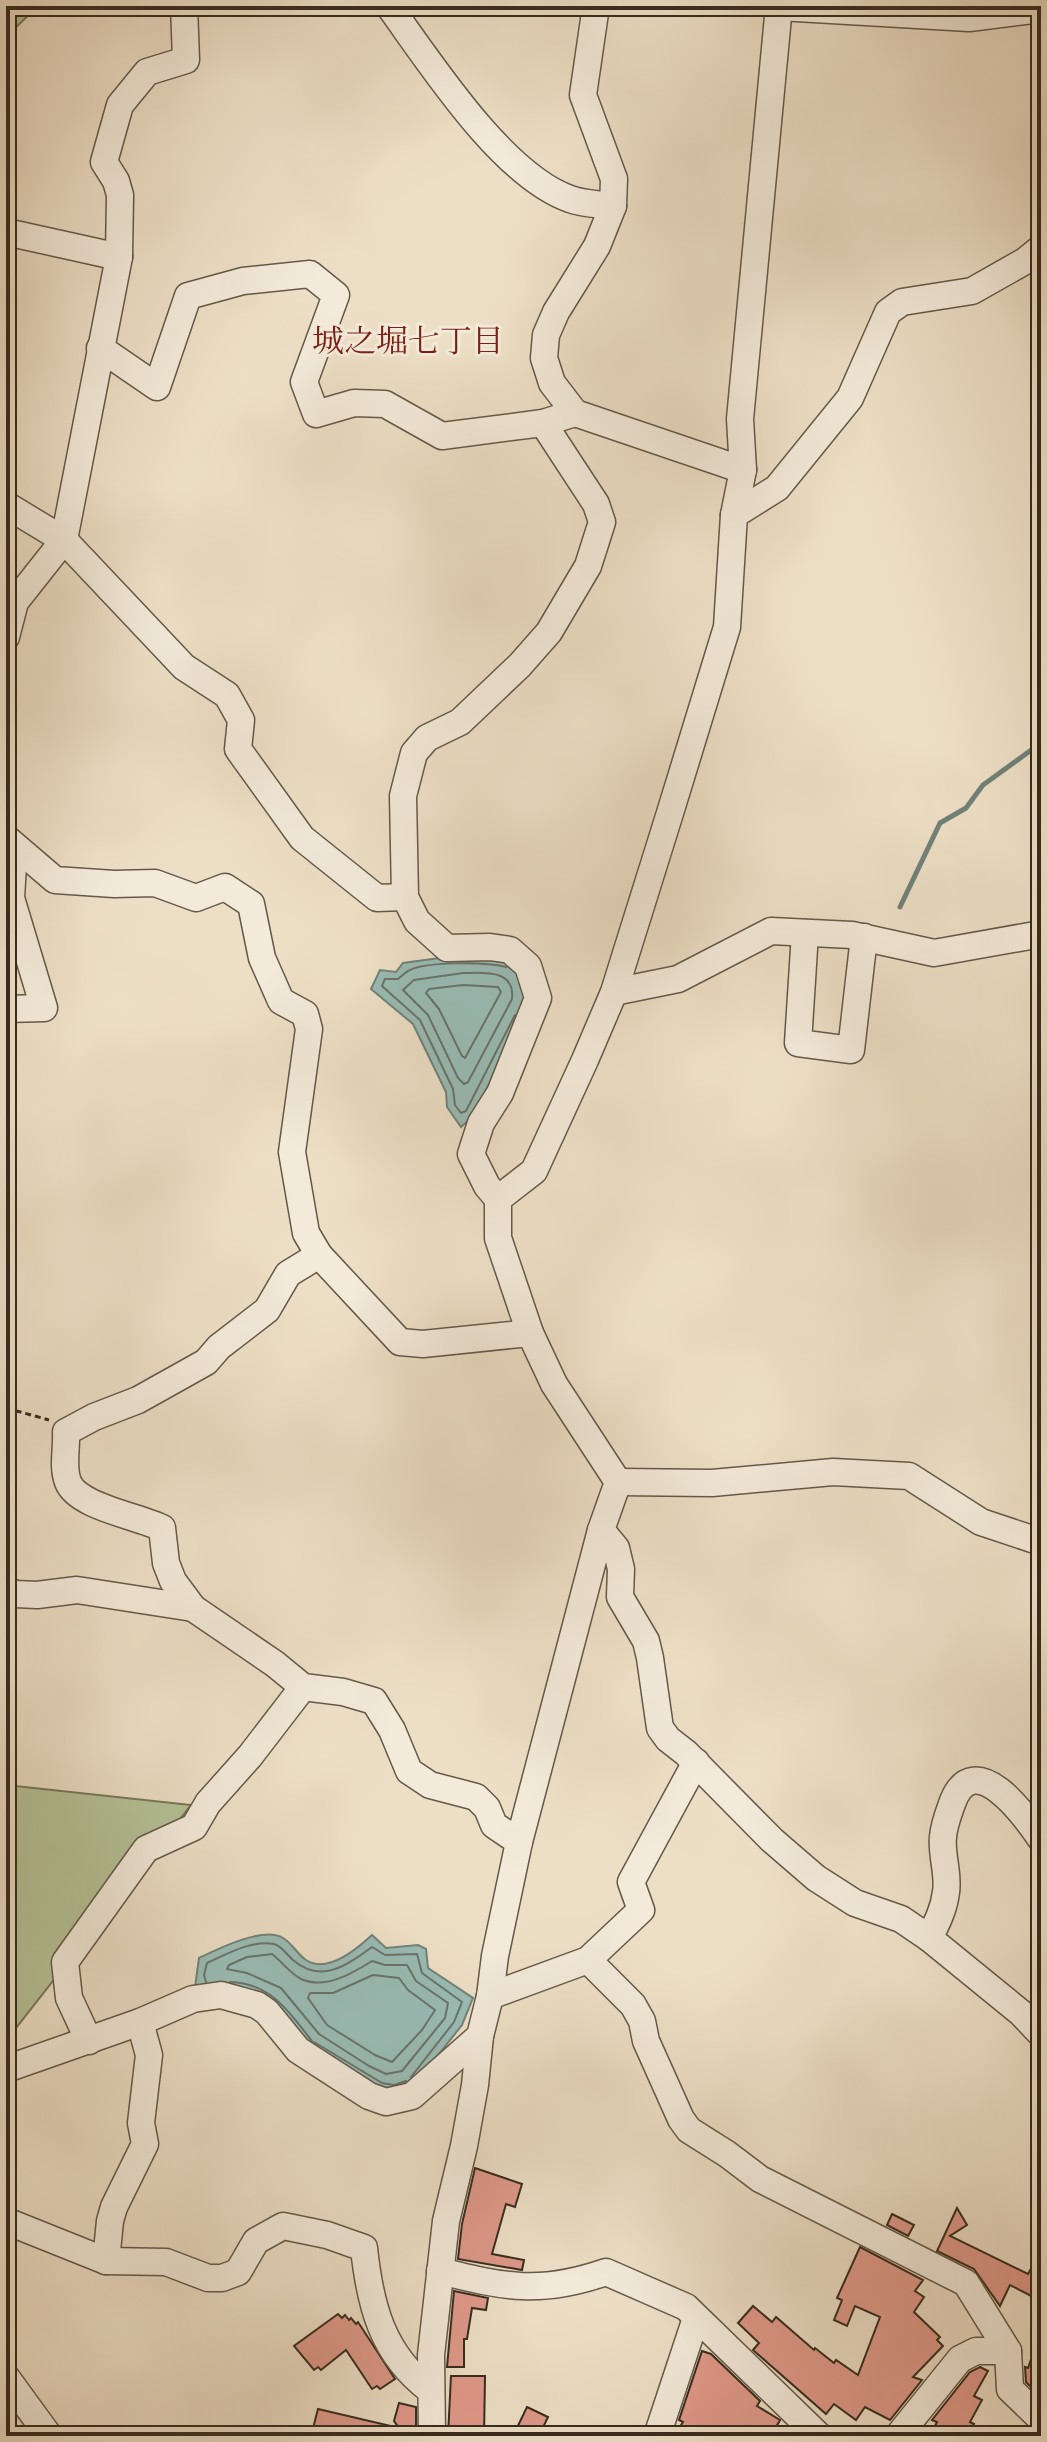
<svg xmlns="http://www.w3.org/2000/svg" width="1047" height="2442" viewBox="0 0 1047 2442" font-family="Alegreya,'Noto Serif JP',serif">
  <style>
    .green { fill: #b5c297; stroke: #76775b; stroke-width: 2 }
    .water { fill: #99bcb6; stroke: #71827a; stroke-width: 2 }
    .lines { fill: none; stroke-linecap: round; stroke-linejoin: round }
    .shore { stroke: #68746a; stroke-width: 2 }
    .stream { stroke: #71827a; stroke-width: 5 }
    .building { fill: #e0998a; stroke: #362c1f; stroke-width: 2 }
    .minor-casing { stroke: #645949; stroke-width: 29 }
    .path { stroke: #362c1f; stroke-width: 3; stroke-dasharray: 6 4; stroke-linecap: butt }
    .minor { stroke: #f3eada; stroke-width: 26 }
    .labels { text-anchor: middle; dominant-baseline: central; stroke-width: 6; stroke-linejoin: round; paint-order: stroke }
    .neighbourhood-label { font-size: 32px; fill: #7a1f14; stroke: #f3eada }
  </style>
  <rect width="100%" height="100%" fill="#eddfc6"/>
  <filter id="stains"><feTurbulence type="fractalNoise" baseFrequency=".0025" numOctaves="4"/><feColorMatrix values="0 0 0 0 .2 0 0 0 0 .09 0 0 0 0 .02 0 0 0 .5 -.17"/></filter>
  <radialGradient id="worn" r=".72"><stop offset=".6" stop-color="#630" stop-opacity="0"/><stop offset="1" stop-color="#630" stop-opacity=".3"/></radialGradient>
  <!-- green -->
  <g class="green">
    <polygon points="6,6 38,6 6,37"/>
    <polygon points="6,1785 191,1805 12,2033 6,2034"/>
  </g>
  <!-- water -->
  <g class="water">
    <polygon points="462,955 510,959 531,1003 472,1117 461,1127 447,1107 446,1092 413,1024 371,989 380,970 396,972 403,963"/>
    <path d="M372,1935L386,1948L418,1945L426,1949L428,1968L473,1998L462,2025L412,2088L380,2091L306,2047L283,2015L195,1987L199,1958C218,1949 263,1926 283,1938C292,1943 297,1954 306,1960C327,1974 357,1949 372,1935Z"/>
  </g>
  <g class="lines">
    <!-- shore -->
    <g class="shore">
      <path d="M506,967C486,962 425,961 408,971C404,973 401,977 398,979H385L382,986L420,1020L453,1089L455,1105L461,1113L466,1111L515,1015"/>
      <path d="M463,973C485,973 515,969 512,999L468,1082L464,1084L458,1078L428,1015L403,990L414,980Z"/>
      <polygon points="463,985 498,987 501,992 465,1058 462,1056 439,1009 426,993 429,989"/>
      <path d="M272,1954C282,1962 290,1973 301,1979C325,1990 353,1973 372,1961L385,1965H407L416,1981L448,2003L445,2018L402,2071L386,2074L369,2066L319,2034L281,1988L247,1973L227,1969L229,1965L247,1957Z"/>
      <polygon points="373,1975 399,1978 408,1990 435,2010 422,2030 392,2062 375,2055 327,2025 308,1998 310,1993 333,1993"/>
      <path d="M206,1982L204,1975L207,1963C227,1954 251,1940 274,1944C282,1946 286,1954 293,1960C321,1984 346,1966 372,1947L385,1955L417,1954L422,1973L462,2002L454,2022L411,2077"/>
      <path d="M230,1982C271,1983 289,2012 312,2041"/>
      <polyline points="314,2042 382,2083 394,2085 406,2081"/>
    </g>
    <!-- stream -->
    <polyline class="stream" points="900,907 940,823 966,808 983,785 1041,743"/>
  </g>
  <!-- building -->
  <g class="building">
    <polygon points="475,2168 522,2184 515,2207 506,2204 492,2254 524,2260 522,2270 458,2259 462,2224"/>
    <polygon points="957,2208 967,2225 950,2236 1028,2274 1041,2251 1041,2301 1010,2285 1000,2306 974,2269 937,2251"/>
    <polygon points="892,2214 914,2225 908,2236 887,2225"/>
    <polygon points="860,2247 923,2280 915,2291 924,2297 914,2312 940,2337 937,2340 943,2346 913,2377 922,2380 890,2420 865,2407 856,2420 834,2404 826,2414 753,2350 759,2343 738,2323 753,2306 772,2322 776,2317 814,2350 815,2348 834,2363 836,2360 858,2375 880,2317 855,2306 847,2326 834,2320 842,2300 837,2298"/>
    <polygon points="454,2291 488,2298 486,2310 472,2308 467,2339 464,2339 464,2367 447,2367"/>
    <polygon points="338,2314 342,2318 345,2315 349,2320 351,2318 356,2324 358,2322 395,2379 380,2389 377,2386 372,2389 346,2350 321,2370 318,2367 314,2370 294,2346"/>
    <polygon points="1039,2336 1041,2337 1041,2397 1026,2382 1025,2367 1028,2368"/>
    <polygon points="702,2351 711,2354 760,2401 757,2406 780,2420 771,2436 707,2436 696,2430 692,2436 674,2436 683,2422 679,2420"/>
    <polygon points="980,2367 988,2371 974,2396 982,2400 970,2422 974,2424 967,2436 930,2436 937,2422 932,2420 970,2372"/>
    <polygon points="451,2376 485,2376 484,2436 448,2436"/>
    <polygon points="399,2403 416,2407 416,2436 311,2436 318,2409 399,2428 394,2421"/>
    <polygon points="527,2407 548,2417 539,2436 513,2436"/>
  </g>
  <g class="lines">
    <defs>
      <g id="minor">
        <path d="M389,6C431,64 502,175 570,199C583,204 599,204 613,206"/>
        <polyline points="596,6 583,95 614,179 613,206 597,246 556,312 546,335 544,358 552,383 575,413 743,470"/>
        <polyline points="779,7 969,18 1041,9"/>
        <polyline points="6,232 119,257"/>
        <polyline points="100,348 157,387 188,296 243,281 310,274 336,295 304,382 316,414 354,403 385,404 442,436 543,423 575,413"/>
        <polyline points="6,505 64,540 184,667 227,695 241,720 238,749 302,838 377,898 405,897"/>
        <polyline points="734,515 777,488 850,398 888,312 902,302 972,291 1025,261 1041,248"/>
        <polyline points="6,637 15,602 64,540 119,257 120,195 116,181 104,162 120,105 147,72 186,60 184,6"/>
        <polyline points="6,838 55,880 114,884 155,883 196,898 225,887 251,904 262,958 281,1001 305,1014 309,1029 292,1152 306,1233 319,1255 400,1342 423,1344 530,1333"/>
        <polyline points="805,933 798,1043 851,1050 864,937"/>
        <polyline points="614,992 678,979 771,931 852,935 934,953 1041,934"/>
        <polyline points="6,1009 44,1008 11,898 14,847"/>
        <polyline points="498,1199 487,1186 471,1154 481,1123 500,1093 538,998 528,966 510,950 490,947 447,948 417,921 405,897 403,796 414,753 427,738 460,722 520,665 549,632 588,566 602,522 596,504 543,423"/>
        <path d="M319,1255L288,1274L267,1310L219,1347L206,1362L138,1400L94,1417L66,1432C67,1448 62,1467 68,1482C78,1507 138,1516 162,1528L166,1563L173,1581L193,1608L275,1664L303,1687L343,1692L374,1701L392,1730L409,1771L430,1785L476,1797L487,1808L494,1825L519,1842"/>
        <polyline points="618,1482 712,1483 833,1472 909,1476 981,1522 1041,1542"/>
        <polyline points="601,1530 616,1548 621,1569 620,1597 646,1641 650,1658 660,1728 668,1739 686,1753 772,1840 816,1878 855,1903 901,1919 929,1938 1021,2013 1041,2034"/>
        <polyline points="6,1590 16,1594 37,1595 77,1590 193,1608"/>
        <path d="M929,1938C937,1923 944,1909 946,1892C949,1874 941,1855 943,1837C944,1824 949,1812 953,1801C975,1747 1024,1814 1041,1839"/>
        <polyline points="588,1960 633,2005 642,2021 646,2041 655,2061 681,2119 689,2130 727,2154 760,2179 966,2283 1008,2351 1010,2389 1041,2419"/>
        <polyline points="490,1996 588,1960 641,1910 631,1882 696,1762"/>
        <polyline points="89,2041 69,1998 65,1962 146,1849 194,1827 208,1803 250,1756 303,1687"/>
        <polyline points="6,2069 140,2022 193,1999 221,1995 257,2005 267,2012 298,2050 369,2096 386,2102 412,2096 480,2036"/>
        <path d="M6,2221L106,2261L166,2262L208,2278H222L238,2272L256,2241L283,2226L327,2235L364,2248C370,2305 382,2354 430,2390"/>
        <polyline points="106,2261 110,2221 114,2207 145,2144 141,2123 149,2055 140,2022"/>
        <path d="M440,2271C505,2287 540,2295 606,2272L686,2307L819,2436"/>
        <polyline points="6,2377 49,2436"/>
        <polyline points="432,2436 431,2355 446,2221 464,2146 475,2085 480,2036 490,1996 495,1956 519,1842 601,1530 618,1482 554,1384 530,1333 498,1238 498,1199 534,1171 585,1060 614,992 670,813 727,627 734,515 743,470 740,419 779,6"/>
        <polyline points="657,2436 696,2318"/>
        <polyline points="898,2436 960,2359 976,2351 1008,2351"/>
      </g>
    </defs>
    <!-- minor casing -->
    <use href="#minor" class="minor-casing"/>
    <!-- path -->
    <polyline class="path" points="6,1408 49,1420"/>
    <!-- minor -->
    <use href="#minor" class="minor"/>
  </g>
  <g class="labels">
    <!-- neighbourhood labels -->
    <g class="neighbourhood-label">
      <text x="408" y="341">城之堀七丁目</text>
    </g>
  </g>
  <!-- margin -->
  <rect width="1047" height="2442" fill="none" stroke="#eddfc6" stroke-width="32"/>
  <rect x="8" y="8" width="1031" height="2426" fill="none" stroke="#362c1f" stroke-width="4"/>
  <rect x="16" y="16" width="1015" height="2410" fill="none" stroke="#362c1f" stroke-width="2"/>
  <rect width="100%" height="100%" filter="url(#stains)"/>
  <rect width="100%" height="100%" fill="url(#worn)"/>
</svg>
